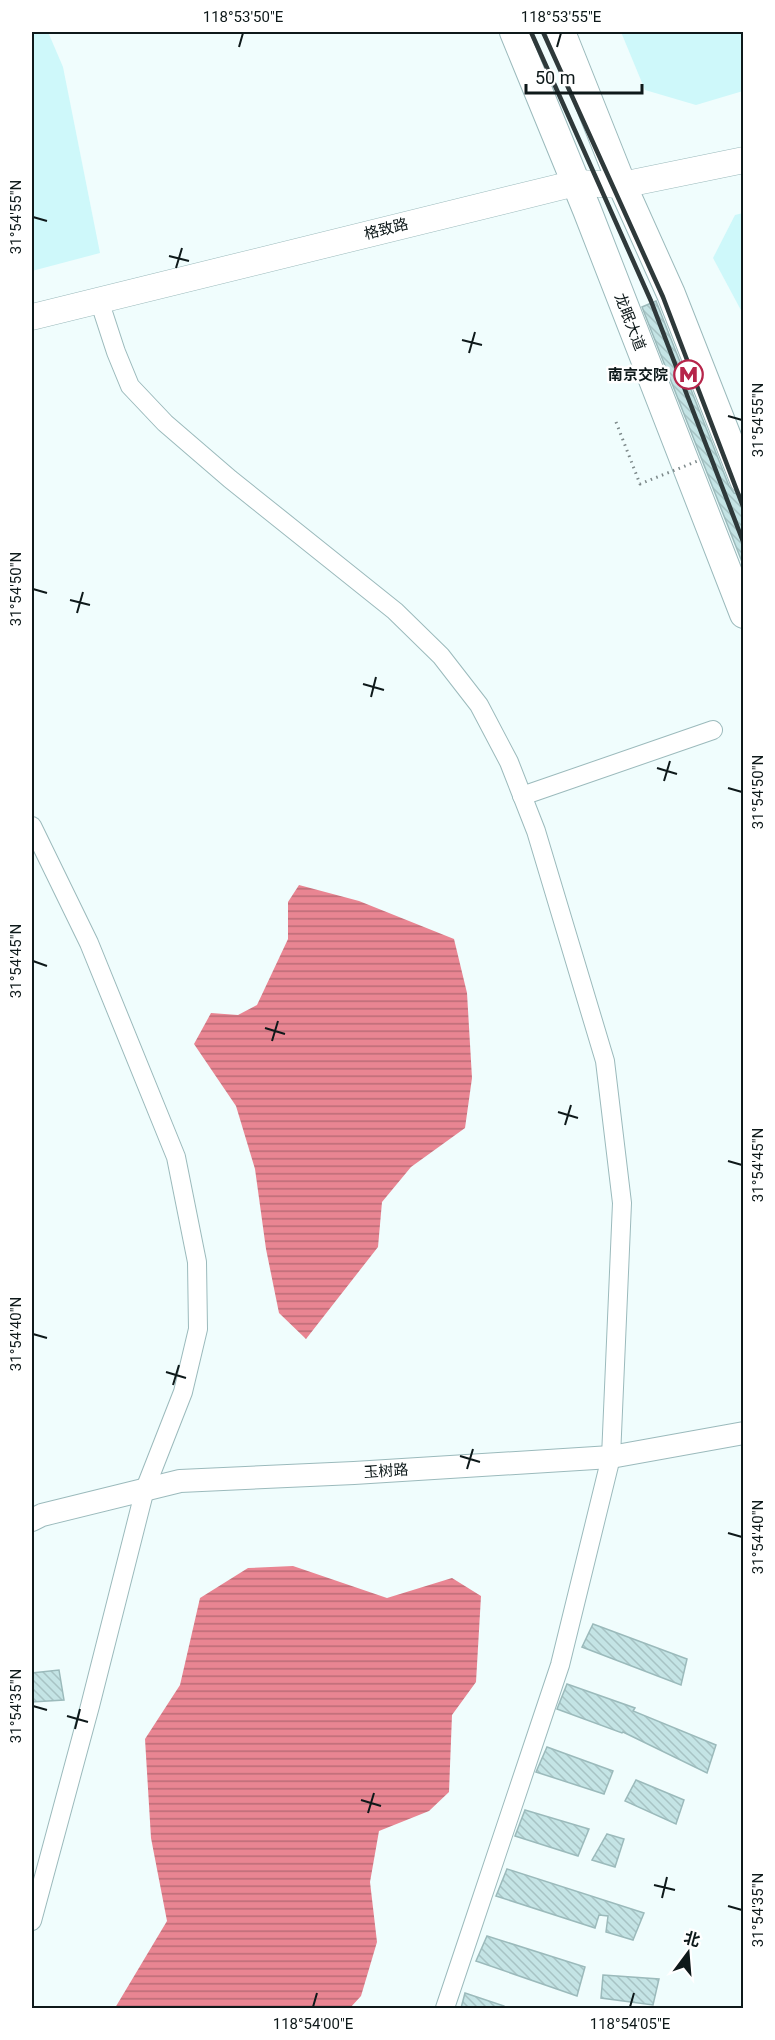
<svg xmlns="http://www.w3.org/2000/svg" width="775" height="2040" viewBox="0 0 775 2040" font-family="Roboto,'Noto Sans SC',sans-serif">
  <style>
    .built { fill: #cef8fa }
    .water { fill: url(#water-rules) }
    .building { fill: url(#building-back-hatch); stroke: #9bbabb; stroke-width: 1.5 }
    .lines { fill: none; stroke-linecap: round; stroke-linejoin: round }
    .minor-casing { stroke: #9bbabc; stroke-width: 20 }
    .tertiary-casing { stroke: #9bbabc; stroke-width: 24 }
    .secondary-casing { stroke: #9bbabc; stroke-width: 27 }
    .primary-casing { stroke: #9bbabc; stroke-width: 30 }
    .minor { stroke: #fff; stroke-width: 18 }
    .tertiary { stroke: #fff; stroke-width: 22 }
    .secondary { stroke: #fff; stroke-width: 26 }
    .primary { stroke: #fff; stroke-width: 28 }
    .rail { stroke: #2e393a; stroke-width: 4.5 }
    .path-bridge { stroke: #7d898a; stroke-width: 3; stroke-dasharray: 1.5 4.5; stroke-linecap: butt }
    .ticks { fill: none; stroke: #0e191a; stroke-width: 2 }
    .labels { text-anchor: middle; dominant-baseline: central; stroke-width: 5; stroke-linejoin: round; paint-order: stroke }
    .street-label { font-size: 15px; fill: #0e191a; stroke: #fff }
    .poi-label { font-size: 15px; font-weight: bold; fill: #0e191a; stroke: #fff; text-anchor: end }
    .neatline { fill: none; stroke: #0e191a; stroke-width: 2 }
    .ticks-label { font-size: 15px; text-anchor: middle; fill: #0e191a }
  </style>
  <defs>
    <pattern id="water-rules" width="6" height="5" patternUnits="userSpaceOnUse" patternTransform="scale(1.5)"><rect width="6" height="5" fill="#e98592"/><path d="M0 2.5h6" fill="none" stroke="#bb6c76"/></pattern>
    <pattern id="building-back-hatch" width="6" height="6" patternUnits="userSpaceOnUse" patternTransform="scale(1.5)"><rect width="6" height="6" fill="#c4e4e5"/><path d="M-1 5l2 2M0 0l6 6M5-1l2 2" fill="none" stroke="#a7c3c4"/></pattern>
  </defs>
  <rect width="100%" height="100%" fill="#f0fdfd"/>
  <!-- built -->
  <g class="built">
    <polygon points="32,32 48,32 63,67 100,253 32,271"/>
    <polygon points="621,32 743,32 743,91 696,105 645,90"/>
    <polygon points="743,213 744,213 743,314 713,258 735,215"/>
  </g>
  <!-- water -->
  <g class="water">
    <polygon points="299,885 359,901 454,939 467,993 472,1078 465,1128 411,1167 382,1202 378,1247 306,1339 279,1313 266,1249 255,1169 236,1106 194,1044 211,1013 238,1015 257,1005 288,939 288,902"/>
    <polygon points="293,1566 387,1598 452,1578 481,1596 476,1682 452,1715 449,1792 429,1811 379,1831 370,1882 377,1942 361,1996 350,2008 115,2008 167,1921 151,1838 145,1739 180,1685 200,1598 248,1568"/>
  </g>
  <!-- building -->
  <g class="building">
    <polygon points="656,301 729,486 734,493 744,496 744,567 642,307"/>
    <polygon points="593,1624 687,1659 681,1685 582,1647"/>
    <polygon points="59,1670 64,1700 32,1702 32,1673"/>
    <polygon points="567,1684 635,1708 633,1711 716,1745 707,1773 623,1732 622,1733 557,1709"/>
    <polygon points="547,1747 613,1771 604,1794 536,1772"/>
    <polygon points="636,1780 684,1800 676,1824 625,1801"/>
    <polygon points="525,1810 589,1829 578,1856 515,1836"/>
    <polygon points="607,1834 624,1839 615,1867 592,1860"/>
    <polygon points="507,1869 644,1913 633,1940 606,1932 608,1916 599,1915 595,1928 496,1896"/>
    <polygon points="487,1936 585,1967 577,1996 476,1961"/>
    <polygon points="603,1975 659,1979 653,2005 601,1998"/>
    <polygon points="465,1993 504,2006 504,2008 461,2008"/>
  </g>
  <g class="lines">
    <defs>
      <g id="minor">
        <polyline points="99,300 116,352 130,386 165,423 230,479 395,611 441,656 479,705 509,762 536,831 605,1061 622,1203 611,1457 560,1665 445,2008"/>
        <polyline points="522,796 713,730"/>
        <polyline points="32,826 89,943 176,1157 197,1262 198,1329 183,1392 145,1489 90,1706 32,1921"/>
      </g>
      <polyline id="tertiary" points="32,1520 42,1515 180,1481 354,1473 611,1457 744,1433"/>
      <polyline id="secondary" points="32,317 576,183 622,185 744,160"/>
      <g id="primary">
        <polyline points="514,32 587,210 744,614"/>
        <polyline points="561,32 622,185 671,294 744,480"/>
      </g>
    </defs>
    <!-- minor casing -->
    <use href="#minor" class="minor-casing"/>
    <!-- tertiary casing -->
    <use href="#tertiary" class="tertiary-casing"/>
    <!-- secondary casing -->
    <use href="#secondary" class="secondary-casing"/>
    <!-- primary casing -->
    <use href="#primary" class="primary-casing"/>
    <!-- minor -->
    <use href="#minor" class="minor"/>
    <!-- tertiary -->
    <use href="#tertiary" class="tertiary"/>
    <!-- secondary -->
    <use href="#secondary" class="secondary"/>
    <!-- primary -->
    <use href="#primary" class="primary"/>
    <!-- rail -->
    <g class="rail">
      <polyline points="531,32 651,301 744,544"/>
      <polyline points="543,32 663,297 744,509"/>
    </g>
    <!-- path-bridge -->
    <polyline class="path-bridge" points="616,422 640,484 700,460"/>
  </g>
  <!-- ticks -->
  <path class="ticks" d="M239,47L243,33M557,47L561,33M33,217L47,221M169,256L189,261M176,268L182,248M462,340L482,345M469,353L475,332M728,416L742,420M33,589L47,593M70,600L90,605M77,613L83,592M363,684L384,690M371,697L376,677M657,768L677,774M664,781L670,761M728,788L742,792M33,961L47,966M265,1028L285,1034M272,1041L278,1021M558,1112L578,1118M565,1125L571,1105M728,1161L742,1165M33,1334L47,1338M166,1372L186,1378M173,1385L179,1365M460,1456L480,1462M467,1469L473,1449M728,1533L742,1537M33,1706L47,1710M67,1716L88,1722M75,1729L80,1709M361,1800L381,1806M368,1813L374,1793M654,1885L675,1890M662,1898L667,1877M728,1906L742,1910M313,2007L317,1993M630,2007L634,1993"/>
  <!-- icons -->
  <defs>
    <symbol id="metro-ring" viewBox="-11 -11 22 22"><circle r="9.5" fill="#fff" stroke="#b6254a" stroke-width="1.5"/><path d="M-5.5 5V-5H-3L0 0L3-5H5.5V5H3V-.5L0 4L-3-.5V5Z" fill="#b6254a"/></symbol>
  </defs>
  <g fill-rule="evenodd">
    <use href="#metro-ring" x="672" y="358" width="33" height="33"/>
  </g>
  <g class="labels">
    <!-- street labels -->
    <g class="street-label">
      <text transform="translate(386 229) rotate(-14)">格致路</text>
      <text transform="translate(630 322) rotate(69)">龙眠大道</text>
      <text transform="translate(386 1471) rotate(-4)">玉树路</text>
    </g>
    <!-- poi labels -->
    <g class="poi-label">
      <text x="668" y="375">南京交院</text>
    </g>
  </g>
  <!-- border -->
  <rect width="775" height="2040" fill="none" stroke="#ffffff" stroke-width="66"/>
  <!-- north arrow -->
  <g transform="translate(688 1953) rotate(16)" stroke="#ffffff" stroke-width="4.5" paint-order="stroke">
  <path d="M0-4.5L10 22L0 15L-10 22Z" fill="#0e191a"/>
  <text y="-9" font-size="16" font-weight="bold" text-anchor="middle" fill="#0e191a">北</text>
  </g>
  <!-- scale -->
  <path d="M526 84v9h116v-9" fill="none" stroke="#0e191a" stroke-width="3"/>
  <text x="535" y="84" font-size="18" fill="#0e191a" stroke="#ffffff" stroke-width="4.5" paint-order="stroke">50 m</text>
  <rect x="33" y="33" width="709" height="1974" class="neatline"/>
  <g class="ticks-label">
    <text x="243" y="22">118°53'50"E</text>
    <text x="561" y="22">118°53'55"E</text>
    <text transform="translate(16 217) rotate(-90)" y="5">31°54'55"N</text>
    <text transform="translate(758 420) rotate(-90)" y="5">31°54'55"N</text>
    <text transform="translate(16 589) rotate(-90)" y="5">31°54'50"N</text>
    <text transform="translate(758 792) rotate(-90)" y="5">31°54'50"N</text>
    <text transform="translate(16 961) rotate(-90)" y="5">31°54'45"N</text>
    <text transform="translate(758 1165) rotate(-90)" y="5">31°54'45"N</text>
    <text transform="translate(16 1334) rotate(-90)" y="5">31°54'40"N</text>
    <text transform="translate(758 1537) rotate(-90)" y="5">31°54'40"N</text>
    <text transform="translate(16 1706) rotate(-90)" y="5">31°54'35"N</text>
    <text transform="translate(758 1910) rotate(-90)" y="5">31°54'35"N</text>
    <text x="313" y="2029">118°54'00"E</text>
    <text x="630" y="2029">118°54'05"E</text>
  </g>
</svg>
